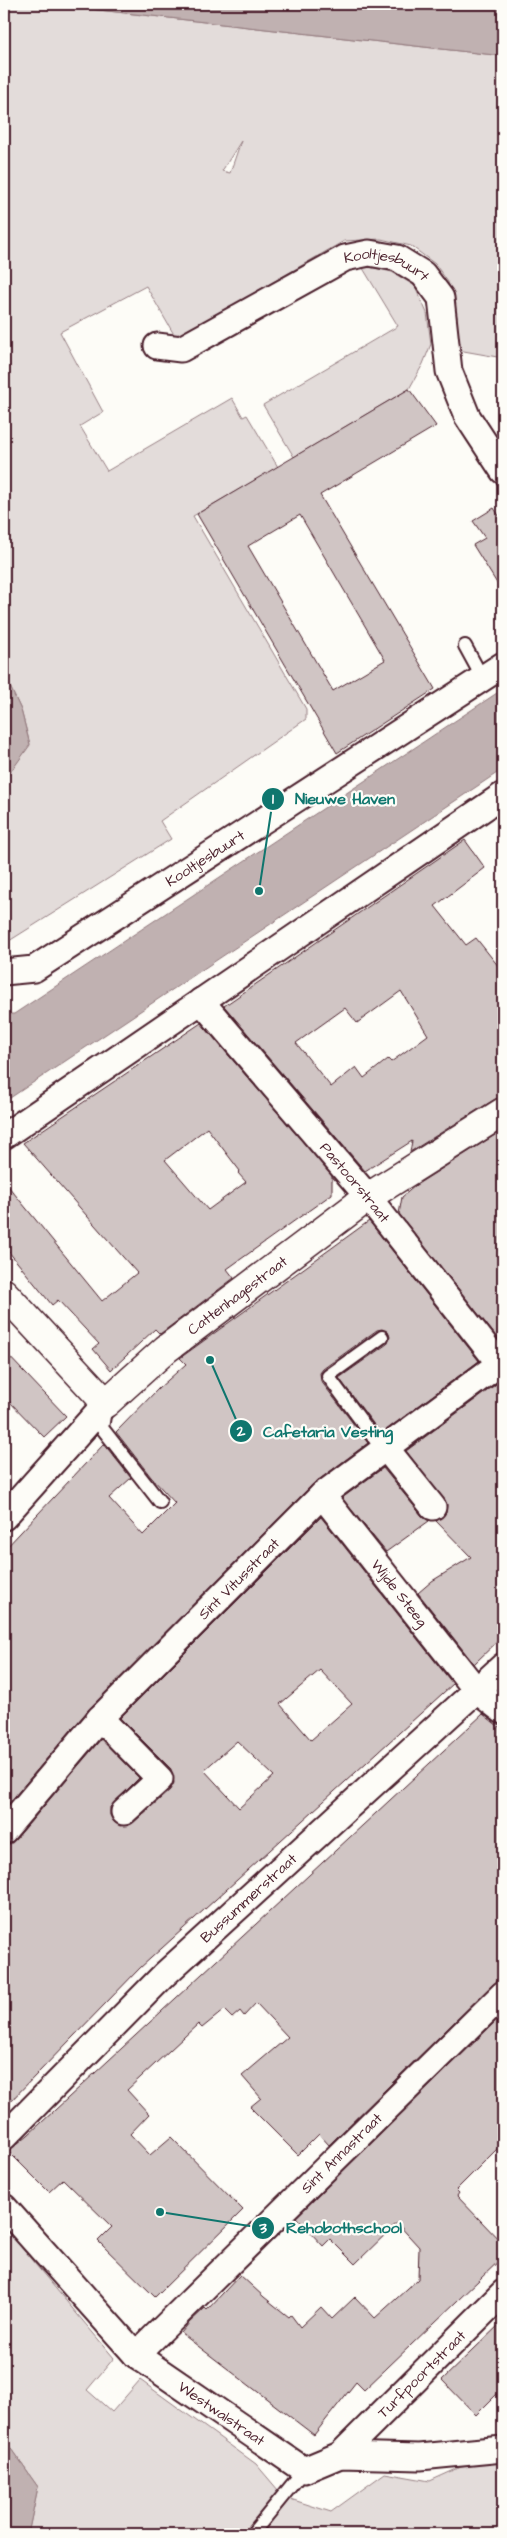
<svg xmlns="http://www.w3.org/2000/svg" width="507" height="2538" viewBox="0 0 507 2538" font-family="'Architects Daughter',sans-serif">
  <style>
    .green { fill: #e3dcda; stroke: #967e82; fill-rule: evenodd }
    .water { fill: #c0b1b1; stroke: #91777b }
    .building { fill: #d0c5c4; stroke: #4a1f2b; fill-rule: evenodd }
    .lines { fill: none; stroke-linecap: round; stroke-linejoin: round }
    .lane-casing { stroke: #4a1f2b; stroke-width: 16 }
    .street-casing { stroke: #4a1f2b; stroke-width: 29 }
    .secondary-casing { stroke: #4a1f2b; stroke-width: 31 }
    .lane { stroke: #fdfcf7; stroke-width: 12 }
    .street { stroke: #fdfcf7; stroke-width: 25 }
    .secondary { stroke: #fdfcf7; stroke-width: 28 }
    .labels { text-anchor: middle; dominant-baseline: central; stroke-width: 4.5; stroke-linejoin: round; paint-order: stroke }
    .street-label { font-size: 15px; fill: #4a1f2b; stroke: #fdfcf7 }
    .leader { fill: none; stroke: #0f766e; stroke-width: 2 }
    .callout-dot { fill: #0f766e; stroke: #fdfcf7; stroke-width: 2 }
    .mark-label { font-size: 15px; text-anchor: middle; font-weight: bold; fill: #fff }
    .callout-label { font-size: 16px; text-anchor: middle; font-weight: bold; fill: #0f766e; stroke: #fdfcf7; stroke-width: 4.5; stroke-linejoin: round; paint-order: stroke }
  </style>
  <rect width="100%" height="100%" fill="#fdfcf7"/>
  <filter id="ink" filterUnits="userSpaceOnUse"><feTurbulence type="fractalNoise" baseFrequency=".02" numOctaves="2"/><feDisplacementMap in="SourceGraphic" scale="10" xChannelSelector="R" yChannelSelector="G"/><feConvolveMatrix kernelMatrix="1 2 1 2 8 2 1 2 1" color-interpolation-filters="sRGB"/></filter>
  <g filter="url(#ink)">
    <!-- green -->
    <g class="green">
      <path d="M4,4H46L503,56V358L458,350L457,317L448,282L435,264L411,246L381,239L344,241L176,338L146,286L60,332L103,412L80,426L107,471L232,398L243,417L247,415L278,467L193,516L306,709V719L160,821L171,839L9,941H4V781L30,744L21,710L4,674ZM241,141L230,173L222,171Z"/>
      <polygon points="361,265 392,272 415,286 427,313 431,344 423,364 409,389 294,457 263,405 398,326"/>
      <polygon points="4,2227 114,2358 87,2390 112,2412 140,2380 256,2464 284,2497 331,2512 385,2473 430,2481 461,2467 503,2461 503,2534 28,2534 38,2487 4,2439"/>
    </g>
    <!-- water -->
    <g class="water">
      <polygon points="46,4 503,4 503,56"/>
      <polygon points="4,674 21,710 30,745 4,781"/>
      <polygon points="503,689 503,769 10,1098 4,1094 4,1014 14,1014"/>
      <polygon points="4,2439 38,2487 28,2534 4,2534"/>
    </g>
    <!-- building -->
    <g class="building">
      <path d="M409,389L436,426L320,495L435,689L337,753L197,514ZM300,515L385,660L333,691L248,546Z"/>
      <polygon points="494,508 503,522 503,593 473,545 485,538 473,521"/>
      <path d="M465,840L485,868L435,906L466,945L476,938L503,972V1097L495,1099L410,1152L412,1141L365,1171L224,1006ZM401,991L428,1035L391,1062L388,1059L364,1078L356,1067L331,1087L296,1043L345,1008L357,1023Z"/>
      <path d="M201,1023L332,1176V1194L227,1269L234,1278L160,1334L155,1329L111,1370L93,1349L99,1344L58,1300L52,1305L4,1246V1181L102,1301L137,1273L23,1143ZM207,1128L240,1171L238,1173L246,1182L208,1210L165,1160Z"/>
      <polygon points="503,1130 503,1345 399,1214 402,1197 416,1185"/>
      <polygon points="369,1221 479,1361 381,1434 339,1378 387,1344 390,1337 388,1332 382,1329 377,1330 323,1369 320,1373 321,1381 368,1443 312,1485 90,1708 4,1809 4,1550 104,1444 131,1478 109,1498 143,1535 175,1503 151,1477 116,1432 159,1388 186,1364 180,1358"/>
      <polygon points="4,1351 66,1416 44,1437 4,1396"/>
      <polygon points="499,1382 503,1382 503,1636 474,1664 418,1593 432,1581 471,1557 436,1521 446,1513 447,1504 406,1451"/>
      <polygon points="383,1468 422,1516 429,1521 386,1552 342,1498"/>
      <path d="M321,1517L453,1684L140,1968L4,2108V1845L15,1840L101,1739L139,1778L110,1807V1815L114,1822L120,1826L133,1823L170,1790L174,1783L171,1769L120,1718ZM320,1670L352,1704L311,1740L280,1704ZM237,1741L274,1776L239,1808L204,1770Z"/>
      <polygon points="483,1714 503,1730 503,1980 493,1984 329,2145 319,2134 298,2155 250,2107 261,2098 242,2076 288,2037 256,2003 244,2016 240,2011 232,2018 224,2010 202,2028 198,2024 127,2090 149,2114 130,2134 150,2155 171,2137 243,2210 155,2297 98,2241 112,2227 63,2179 49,2192 8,2151 28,2135"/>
      <polygon points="503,2014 503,2143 456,2190 459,2193 457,2196 503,2244 503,2257 364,2390 356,2382 314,2435 181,2333 189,2323 205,2308 207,2310 240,2275 264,2297 289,2317 291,2315 300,2327 321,2307 332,2319 355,2297 375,2318 418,2279 419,2247 397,2223 355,2264 330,2239 323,2246 296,2217"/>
      <polygon points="503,2321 503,2388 476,2415 442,2380"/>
    </g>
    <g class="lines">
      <defs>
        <g id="lane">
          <polyline points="465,646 483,679"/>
          <polyline points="382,1337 328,1376 382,1449"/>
          <polyline points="105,1410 102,1428 160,1502"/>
          <polyline points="252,2534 304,2470"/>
        </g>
        <g id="street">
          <path id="s1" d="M157,346L181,349L345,258L369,253L397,258L423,274L441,298L449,371L467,416L503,471"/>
          <path id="s2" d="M4,972L34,969L503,665"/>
          <path id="s3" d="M201,1001L368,1197L503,1368"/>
          <polyline points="4,1136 503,795"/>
          <polyline points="385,1447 433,1507"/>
          <path id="s4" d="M322,1495L477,1691L503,1711"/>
          <polyline points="4,1517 106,1403"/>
          <polyline points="100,1718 160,1779 124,1812"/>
          <path id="s5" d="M4,1831L100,1718L322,1495L503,1361"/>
          <path id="s6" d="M4,2137L164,1975L503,1666"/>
          <path id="s7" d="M4,2207L136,2355L304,2470L340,2455L420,2457L503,2449"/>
          <path id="s8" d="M136,2355L503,1994"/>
          <path id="s9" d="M340,2455L503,2293"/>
        </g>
        <g id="secondary">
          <path id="s10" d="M4,1293L106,1403L166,1349L368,1197L503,1112"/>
        </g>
      </defs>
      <!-- lane casing -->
      <use href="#lane" class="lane-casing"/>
      <!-- street casing -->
      <use href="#street" class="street-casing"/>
      <!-- secondary casing -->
      <use href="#secondary" class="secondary-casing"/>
      <!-- lane -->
      <use href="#lane" class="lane"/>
      <!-- street -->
      <use href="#street" class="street"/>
      <!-- secondary -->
      <use href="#secondary" class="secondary"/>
    </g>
  </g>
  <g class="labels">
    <!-- street labels -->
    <g class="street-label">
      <text stroke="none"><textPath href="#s1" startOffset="256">Kooltjesbuurt</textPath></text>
      <text stroke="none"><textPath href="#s2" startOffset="234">Kooltjesbuurt</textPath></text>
      <text stroke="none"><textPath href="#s3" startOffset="238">Pastoorstraat</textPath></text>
      <text stroke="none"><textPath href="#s10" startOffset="320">Cattenhagestraat</textPath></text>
      <text stroke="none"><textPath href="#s5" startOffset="345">Sint Vitusstraat</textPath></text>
      <text stroke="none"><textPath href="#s4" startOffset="125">Wijde Steeg</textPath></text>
      <text stroke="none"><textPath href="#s6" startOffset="342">Bussummerstraat</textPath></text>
      <text stroke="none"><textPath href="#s8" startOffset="288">Sint Annastraat</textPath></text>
      <text stroke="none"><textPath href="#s9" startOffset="115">Turfpoortstraat</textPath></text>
      <text stroke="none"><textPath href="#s7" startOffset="302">Westwalstraat</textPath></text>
    </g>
  </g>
  <!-- callouts -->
  <path class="leader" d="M259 891L273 799M210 1360L241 1431M160 2212L263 2228"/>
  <g class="callout-dot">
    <circle cx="259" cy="891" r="5"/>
    <circle cx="210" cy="1360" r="5"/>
    <circle cx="160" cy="2212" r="5"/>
    <circle cx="273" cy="799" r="12"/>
    <circle cx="241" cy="1431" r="12"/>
    <circle cx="263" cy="2228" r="12"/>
  </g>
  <g class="mark-label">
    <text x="273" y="804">1</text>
    <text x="241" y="1436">2</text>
    <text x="263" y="2233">3</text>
  </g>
  <g class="callout-label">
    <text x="345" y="804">Nieuwe Haven</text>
    <text x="328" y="1437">Cafetaria Vesting</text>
    <text x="344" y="2233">Rehobothschool</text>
  </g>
  <!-- margin -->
  <rect width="507" height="2538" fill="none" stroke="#fdfcf7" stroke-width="20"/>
  <rect x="10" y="10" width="487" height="2518" fill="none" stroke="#4a1f2b" stroke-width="2" filter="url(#ink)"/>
</svg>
